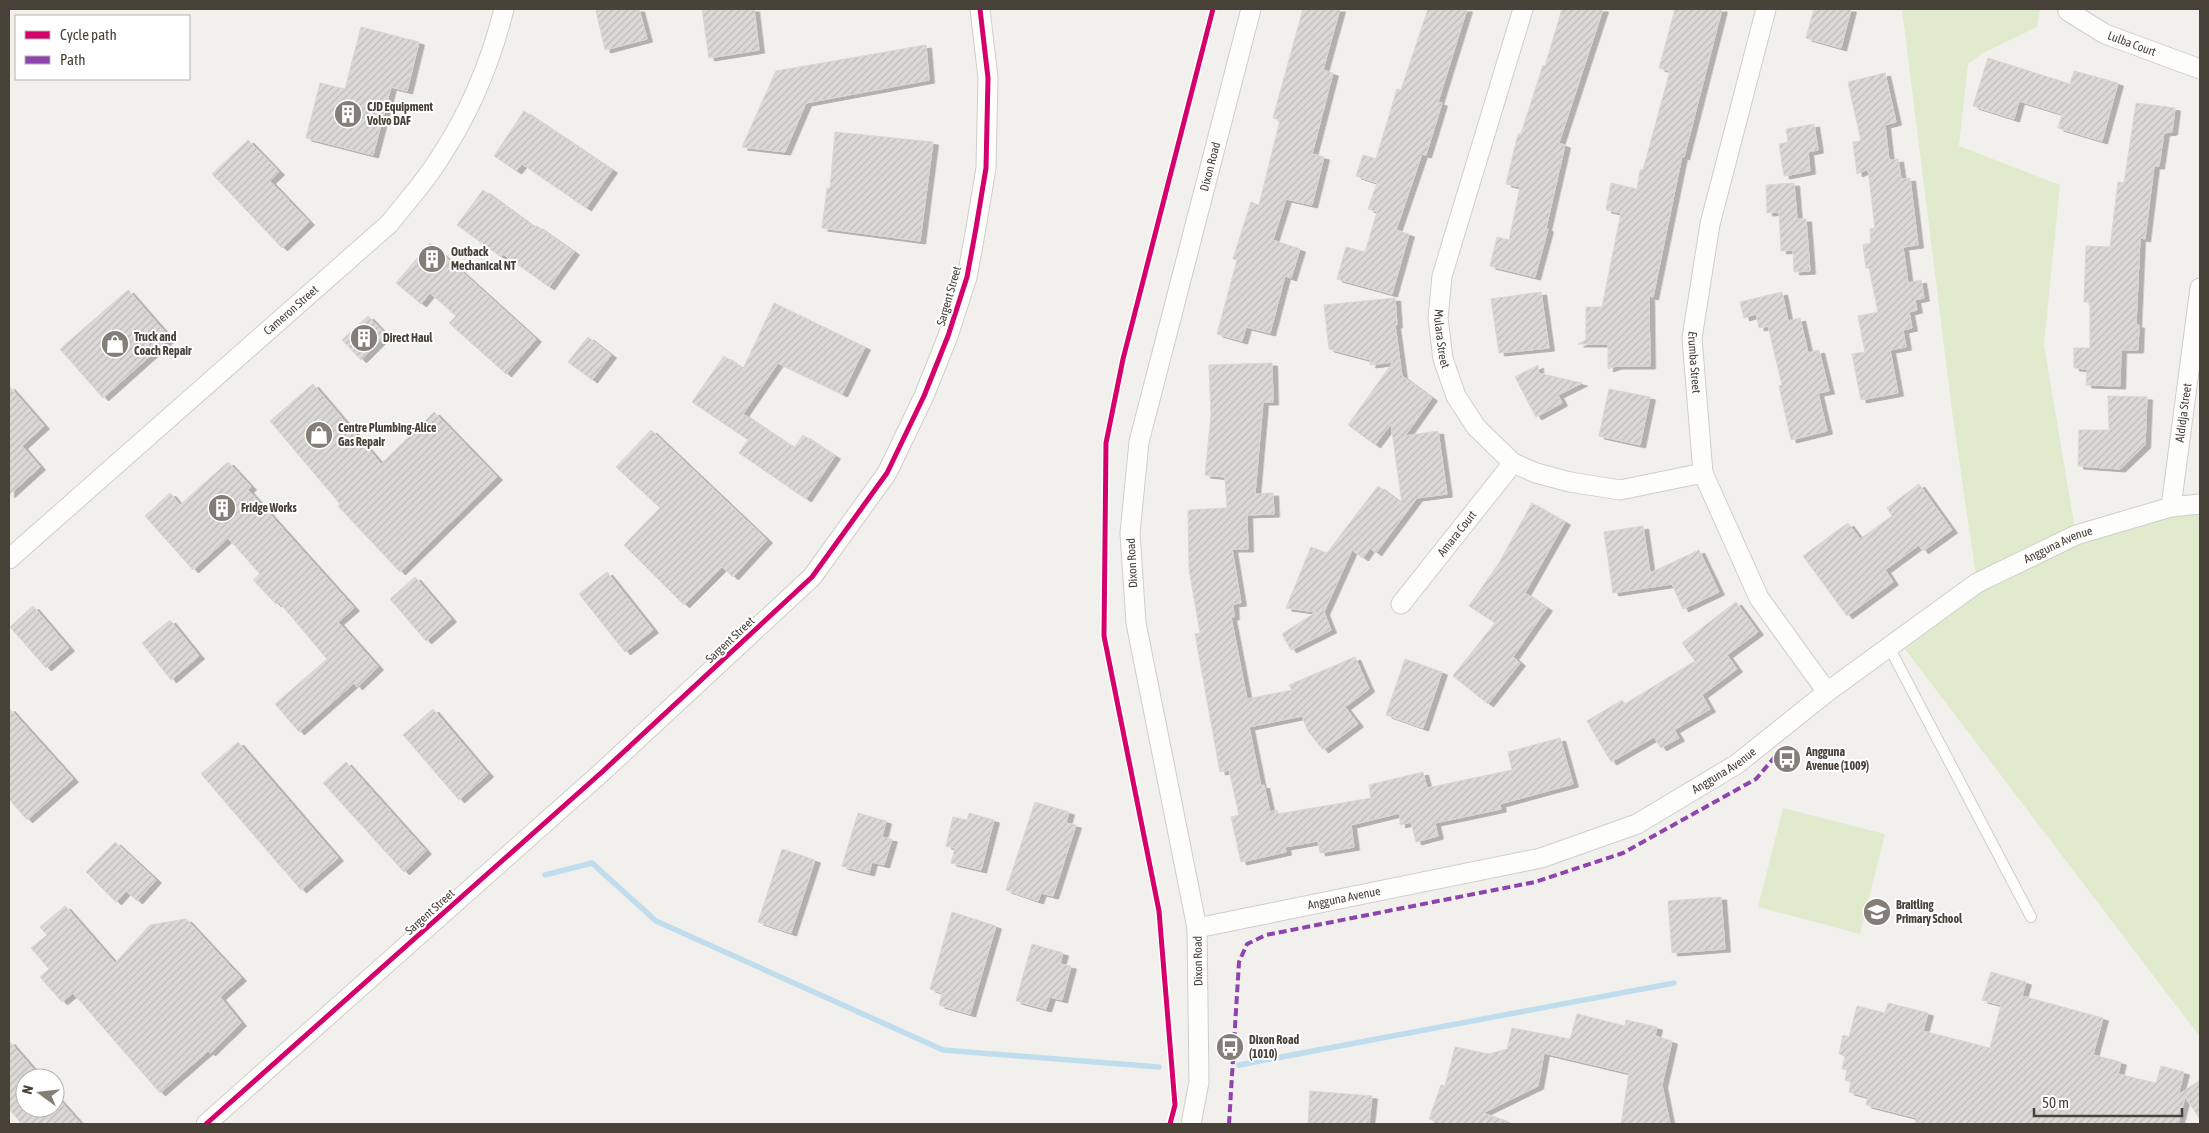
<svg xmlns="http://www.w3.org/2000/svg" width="2209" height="1133" viewBox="0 0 2209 1133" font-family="'Asap Condensed',sans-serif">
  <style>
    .green { fill: #e0ebce }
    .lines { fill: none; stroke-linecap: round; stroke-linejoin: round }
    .stream { stroke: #bfdded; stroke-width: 5.5 }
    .building { fill: url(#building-hatch); stroke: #dad7d2; filter: url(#shadow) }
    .lane-casing { stroke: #d0ceca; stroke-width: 12 }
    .street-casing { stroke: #d0ceca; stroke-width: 21 }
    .lane { stroke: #fdfdfc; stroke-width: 10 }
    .street { stroke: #fdfdfc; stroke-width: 19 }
    .quiet { stroke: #8e44ad; stroke-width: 4; stroke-dasharray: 8 4; stroke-linecap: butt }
    .cycleway-casing { stroke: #fff; stroke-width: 8 }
    .cycleway { stroke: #d6006c; stroke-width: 5 }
    .labels { text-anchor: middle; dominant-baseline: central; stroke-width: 4; stroke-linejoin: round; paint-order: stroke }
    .street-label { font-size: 12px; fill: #484138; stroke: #fff }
    .poi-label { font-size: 12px; font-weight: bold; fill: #484138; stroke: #fff; text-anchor: start }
  </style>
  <defs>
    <pattern id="building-hatch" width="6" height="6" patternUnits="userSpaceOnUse" patternTransform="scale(1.25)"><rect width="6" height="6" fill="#dbd9d5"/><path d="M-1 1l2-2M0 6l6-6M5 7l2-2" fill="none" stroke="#bdbbb8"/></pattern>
    <filter id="shadow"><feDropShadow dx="5.5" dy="3" stdDeviation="0" flood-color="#0004"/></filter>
  </defs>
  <rect width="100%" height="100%" fill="#f2f0ec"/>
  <!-- green -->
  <g class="green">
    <polygon points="1902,9 2036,9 2040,10 2037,27 1983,53 1968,64 1959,146 2060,185 2044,345 2076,535 2200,504 2200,1037 1898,640 1977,583 1953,418"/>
    <polygon points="1783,808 1885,834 1860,934 1758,907"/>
  </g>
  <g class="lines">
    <!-- stream -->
    <g class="stream">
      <polyline points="545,875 592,863 656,921 943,1050 1159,1067"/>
      <polyline points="1239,1065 1674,983"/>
    </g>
  </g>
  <!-- building -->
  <g class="building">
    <polygon points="605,9 639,9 647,39 605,50 596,11"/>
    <polygon points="702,9 754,9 759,50 709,58"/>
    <polygon points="1303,9 1340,9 1323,70 1333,73 1312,154 1324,157 1312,205 1286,199 1273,240 1300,249 1291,278 1285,276 1270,333 1246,327 1242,341 1217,334 1237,260 1233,259 1251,202 1259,205 1280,120 1273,118"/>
    <polygon points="1428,9 1467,9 1438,102 1442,103 1426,155 1422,154 1396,230 1409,234 1392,294 1337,279 1346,247 1365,252 1377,212 1368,209 1377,183 1356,176 1363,155 1376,159 1397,89 1401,90"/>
    <polygon points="1562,9 1603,9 1559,143 1565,145 1546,228 1548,229 1535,277 1490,266 1497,237 1509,240 1520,187 1506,184 1518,134 1521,134 1543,65 1545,66"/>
    <polygon points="1675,9 1722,9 1684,157 1682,156 1653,297 1649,296 1650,366 1616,366 1608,369 1608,344 1578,344 1586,340 1586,307 1602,307 1621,213 1606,210 1611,183 1637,189 1640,170 1643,170 1670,71 1659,68"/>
    <polygon points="1814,9 1851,9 1841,48 1806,38"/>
    <polygon points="361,27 419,42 407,91 391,87 373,155 306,138 320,83 345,89"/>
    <polygon points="926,45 929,80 806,103 785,152 742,147 776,71"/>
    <polygon points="1988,58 2070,84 2074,71 2118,83 2102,141 2058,128 2062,114 2019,101 2014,119 1973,106"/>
    <polygon points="1885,73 1896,122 1885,125 1889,160 1898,159 1901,179 1910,178 1918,245 1903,247 1908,283 1921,280 1924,298 1915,300 1917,310 1909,312 1912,328 1903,330 1906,347 1890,350 1898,393 1861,400 1852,354 1865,352 1858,316 1878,312 1869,268 1866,268 1863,245 1871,243 1870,229 1875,228 1868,169 1857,174 1853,142 1861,141 1848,82"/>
    <polygon points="2136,103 2175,108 2172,132 2164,133 2159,166 2154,166 2145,239 2140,238 2136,325 2139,325 2138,350 2121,350 2120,386 2086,385 2087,369 2074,368 2074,348 2090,348 2090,302 2084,302 2086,246 2110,247 2118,182 2124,183"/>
    <polygon points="524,111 612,170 586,208 522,164 516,171 494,156"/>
    <polygon points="1814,124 1818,150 1808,152 1810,171 1784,176 1779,144 1788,142 1786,129"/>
    <polygon points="835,132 933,142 920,241 822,228 827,188 830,188"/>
    <polygon points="248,140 279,172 270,181 309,222 282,248 212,174"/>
    <polygon points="1794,183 1797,219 1806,219 1810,271 1794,272 1793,250 1781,251 1779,212 1767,213 1766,185"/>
    <polygon points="483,190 535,228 537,226 574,252 549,287 503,254 501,257 457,225"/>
    <polygon points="430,243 536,339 506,374 449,323 456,316 430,293 421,304 396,283"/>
    <polygon points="128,290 170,338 103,398 60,349"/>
    <polygon points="1541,292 1549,348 1499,353 1491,299"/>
    <polygon points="1782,292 1788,321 1800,318 1808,353 1819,350 1829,391 1818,393 1827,431 1791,440 1779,386 1782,385 1768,326 1759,328 1756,314 1744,318 1740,302"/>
    <polygon points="1395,298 1397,325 1395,325 1402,376 1432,398 1405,436 1438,431 1447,494 1417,498 1376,553 1370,548 1363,558 1352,550 1324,612 1331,630 1291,650 1282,634 1316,612 1286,608 1311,547 1327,553 1378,486 1402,504 1391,424 1375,445 1348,425 1393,362 1370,365 1371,360 1329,349 1324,305"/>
    <polygon points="774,303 865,347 842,394 778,363 743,414 794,448 803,435 835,456 806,499 739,453 748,440 692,402 724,356 743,369"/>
    <polygon points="368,316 386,335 361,360 342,340"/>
    <polygon points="588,337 611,355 592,380 568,362"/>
    <polygon points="1272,363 1273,402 1263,402 1255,494 1273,493 1274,514 1247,515 1248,549 1232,549 1241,603 1233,604 1234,617 1231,617 1247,699 1292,690 1289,685 1355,657 1369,689 1345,707 1358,724 1323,750 1308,731 1302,716 1249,727 1261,786 1264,785 1270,812 1277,810 1278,814 1371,798 1369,785 1423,772 1427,788 1512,770 1508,752 1560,738 1573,784 1500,804 1501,809 1435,823 1438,836 1416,842 1411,822 1400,825 1400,813 1351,825 1354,847 1320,853 1318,841 1285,847 1286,852 1241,862 1231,817 1239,815 1229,770 1220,772 1195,634 1200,633 1189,569 1188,510 1227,508 1225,477 1205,475 1211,415 1209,365"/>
    <polygon points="1538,365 1538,373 1582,383 1558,395 1562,403 1536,417 1515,377"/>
    <polygon points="313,384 381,464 434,412 497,477 400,572 338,506 340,504 270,421"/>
    <polygon points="9,386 44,426 22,446 40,467 9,495"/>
    <polygon points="1609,389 1650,397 1640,445 1599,436"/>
    <polygon points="2108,396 2147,397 2145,445 2120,469 2078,466 2079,430 2109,430"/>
    <polygon points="651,430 767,540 733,577 722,567 684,605 624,545 660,508 616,467"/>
    <polygon points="228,462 251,487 248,490 354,608 338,622 378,667 357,687 354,683 299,732 275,704 327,659 279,602 276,604 253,580 260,574 228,538 193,570 145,516 170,493 180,505"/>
    <polygon points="1919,484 1952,530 1923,551 1919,545 1885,570 1893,582 1847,616 1803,556 1848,523 1860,539 1892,516 1887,508"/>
    <polygon points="1532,503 1565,522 1525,593 1547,608 1513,657 1520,663 1488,704 1453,676 1495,623 1469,606 1499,563"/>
    <polygon points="1643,526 1650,573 1699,550 1719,592 1683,609 1672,584 1613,593 1604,532"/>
    <polygon points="607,572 653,630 625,652 579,594"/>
    <polygon points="415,577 451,619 426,641 390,599"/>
    <polygon points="1736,602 1758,632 1727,655 1737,669 1702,695 1710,709 1674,730 1679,738 1661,748 1654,737 1611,762 1587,721 1622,700 1625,704 1695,661 1682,643"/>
    <polygon points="33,606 69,648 46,668 10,627"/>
    <polygon points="170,620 199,656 171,680 142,643"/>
    <polygon points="1405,659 1442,672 1423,728 1386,715"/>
    <polygon points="9,708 73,779 27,820 9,799"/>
    <polygon points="433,709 488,774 459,800 403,735"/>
    <polygon points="238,742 338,858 301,890 201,774"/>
    <polygon points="346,762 426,851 404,872 323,783"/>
    <polygon points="1035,802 1069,812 1066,823 1076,825 1053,896 1041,893 1038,901 1006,890"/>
    <polygon points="858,813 886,821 882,837 892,839 884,865 872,862 869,873 842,866"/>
    <polygon points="969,813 994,820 981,870 951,863 955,848 946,846 953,817 967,820"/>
    <polygon points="115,842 156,880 137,901 126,891 116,902 86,872"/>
    <polygon points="782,849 815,860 791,933 758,922"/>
    <polygon points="1721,897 1725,949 1672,953 1668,901"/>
    <polygon points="65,906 115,963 150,925 186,919 241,978 220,997 241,1023 210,1053 208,1051 160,1093 73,993 62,1002 40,977 49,969 31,948 47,935 40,927"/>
    <polygon points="952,912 996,926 970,1014 939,1005 942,993 930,989"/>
    <polygon points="1032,944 1063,953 1060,964 1071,966 1062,1000 1050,997 1046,1009 1016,1001"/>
    <polygon points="1991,972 2026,982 2022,996 2103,1018 2093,1055 2121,1062 2118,1074 2156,1083 2161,1066 2184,1072 2178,1095 2200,1080 2200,1119 2185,1097 2178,1124 1915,1124 1917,1118 1866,1105 1868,1097 1849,1092 1851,1082 1845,1080 1847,1070 1842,1069 1845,1056 1839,1054 1843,1035 1849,1037 1857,1006 1885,1013 1888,1003 1928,1013 1923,1031 1990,1048 2001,1005 1982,1000"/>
    <polygon points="1577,1014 1625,1026 1626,1020 1657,1027 1655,1036 1672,1041 1662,1085 1670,1124 1621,1124 1629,1073 1544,1053 1538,1086 1483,1113 1507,1121 1506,1124 1444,1124 1429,1119 1441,1085 1445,1086 1455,1047 1489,1054 1507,1049 1512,1028 1570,1039"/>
    <polygon points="9,1041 41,1078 25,1078 25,1108 55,1108 55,1095 81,1124 22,1124 9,1109"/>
    <polygon points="1310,1091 1372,1096 1369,1124 1308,1124"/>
  </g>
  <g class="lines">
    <defs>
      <polyline id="lane" points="1889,647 2031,917"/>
      <g id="street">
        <path id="s1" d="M1523,9L1442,276L1438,318L1443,359L1456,396L1476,427L1513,463L1536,473L1570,482L1620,490L1703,473"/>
        <path id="s2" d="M1766,9L1710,224L1692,338L1703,473L1759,598L1827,692"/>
        <path id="s3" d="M2068,11L2105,34L2200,69"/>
        <path id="s4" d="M2171,507L2200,288"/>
        <path id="s5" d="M9,559L390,223C406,202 425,182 439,159C469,114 491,61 504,9"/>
        <path id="s6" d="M1401,604L1513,463"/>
        <path id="s7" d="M1197,928L1541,858L1637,824L1737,764L1827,692L1977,583L2076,535L2171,507L2200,504"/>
        <polyline points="206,1124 602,772 812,577 887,473 924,396 948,336 967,277 976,228 986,168 988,78 980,9"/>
        <path id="s8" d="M1191,1124L1199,1082L1197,928L1136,623L1130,533L1139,442L1251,9"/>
      </g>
    </defs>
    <!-- lane casing -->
    <use href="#lane" class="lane-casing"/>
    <!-- street casing -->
    <use href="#street" class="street-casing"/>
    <!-- lane -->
    <use href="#lane" class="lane"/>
    <!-- street -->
    <use href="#street" class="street"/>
    <!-- quiet -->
    <polyline class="quiet" points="1229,1124 1239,962 1247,944 1266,935 1535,882 1623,853 1756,779 1779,752"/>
    <defs>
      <g id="cycleway">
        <polyline points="206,1124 602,772 812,577 887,473 924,396 948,336 967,277 976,228 986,168 988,78 980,9"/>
        <polyline points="1170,1124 1175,1105 1159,911 1104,636 1106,443 1123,359 1213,9"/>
      </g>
    </defs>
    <!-- cycleway casing -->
    <use href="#cycleway" class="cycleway-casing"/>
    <!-- cycleway -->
    <use href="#cycleway" class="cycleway"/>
  </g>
  <!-- icons -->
  <defs>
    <symbol id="building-disc" viewBox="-11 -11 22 22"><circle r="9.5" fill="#847e77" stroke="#fff"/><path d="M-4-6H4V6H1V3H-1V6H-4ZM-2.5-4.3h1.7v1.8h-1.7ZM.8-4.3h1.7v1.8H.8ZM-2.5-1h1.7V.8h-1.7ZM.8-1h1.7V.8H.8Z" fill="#fff"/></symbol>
    <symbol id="shop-disc" viewBox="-11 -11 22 22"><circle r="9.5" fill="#847e77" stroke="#fff"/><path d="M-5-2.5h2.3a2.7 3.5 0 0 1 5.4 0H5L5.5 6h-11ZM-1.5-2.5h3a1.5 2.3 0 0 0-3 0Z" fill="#fff"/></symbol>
    <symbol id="bus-disc" viewBox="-11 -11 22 22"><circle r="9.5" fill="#847e77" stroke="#fff"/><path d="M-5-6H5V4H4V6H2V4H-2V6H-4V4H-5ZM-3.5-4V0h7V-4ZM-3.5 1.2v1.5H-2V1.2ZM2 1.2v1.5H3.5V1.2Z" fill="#fff"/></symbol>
    <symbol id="school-disc" viewBox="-11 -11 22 22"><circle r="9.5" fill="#847e77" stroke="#fff"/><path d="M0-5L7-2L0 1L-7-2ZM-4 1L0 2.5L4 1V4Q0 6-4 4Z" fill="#fff"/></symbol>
  </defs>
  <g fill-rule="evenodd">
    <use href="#building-disc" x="332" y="98" width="32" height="32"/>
    <use href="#building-disc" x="416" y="243" width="32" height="32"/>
    <use href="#building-disc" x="348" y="322" width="32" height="32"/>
    <use href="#shop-disc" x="99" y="328" width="32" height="32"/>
    <use href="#shop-disc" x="303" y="419" width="32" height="32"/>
    <use href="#building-disc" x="206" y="492" width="32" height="32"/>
    <use href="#bus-disc" x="1771" y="743" width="32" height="32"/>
    <use href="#school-disc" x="1861" y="896" width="32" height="32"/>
    <use href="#bus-disc" x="1214" y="1031" width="32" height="32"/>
  </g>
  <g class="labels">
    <!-- street labels -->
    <g class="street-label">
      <text stroke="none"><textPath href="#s3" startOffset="72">Lulba Court</textPath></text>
      <text stroke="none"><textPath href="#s8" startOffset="974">Dixon Road</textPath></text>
      <text transform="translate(949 296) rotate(-74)">Sargent Street</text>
      <text stroke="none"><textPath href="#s5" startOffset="376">Cameron Street</textPath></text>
      <text stroke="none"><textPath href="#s1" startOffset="342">Mulara Street</textPath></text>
      <text stroke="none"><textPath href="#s2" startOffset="362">Erumba Street</textPath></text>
      <text stroke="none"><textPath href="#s4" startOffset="95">Aldidja Street</textPath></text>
      <text stroke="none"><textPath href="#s6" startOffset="90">Amara Court</textPath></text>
      <text stroke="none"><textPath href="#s7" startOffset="960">Angguna Avenue</textPath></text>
      <text transform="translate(1132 563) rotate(-93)">Dixon Road</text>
      <text transform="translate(730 640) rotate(-43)">Sargent Street</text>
      <text stroke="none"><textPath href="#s7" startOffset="555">Angguna Avenue</textPath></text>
      <text stroke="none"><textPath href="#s7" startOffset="150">Angguna Avenue</textPath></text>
      <text transform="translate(430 912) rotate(-42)">Sargent Street</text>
      <text transform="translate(1198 961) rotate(-91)">Dixon Road</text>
    </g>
    <!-- poi labels -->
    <g class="poi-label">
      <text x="367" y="107">CJD Equipment<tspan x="367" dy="14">Volvo DAF</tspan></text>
      <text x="451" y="252">Outback<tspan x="451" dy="14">Mechanical NT</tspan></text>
      <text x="134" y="337">Truck and<tspan x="134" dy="14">Coach Repair</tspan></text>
      <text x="383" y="338">Direct Haul</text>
      <text x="338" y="428">Centre Plumbing-Alice<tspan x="338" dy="14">Gas Repair</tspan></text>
      <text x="241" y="508">Fridge Works</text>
      <text x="1806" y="752">Angguna<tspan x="1806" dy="14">Avenue (1009)</tspan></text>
      <text x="1896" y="905">Braitling<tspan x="1896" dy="14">Primary School</tspan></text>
      <text x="1249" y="1040">Dixon Road<tspan x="1249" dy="14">(1010)</tspan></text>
    </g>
  </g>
  <!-- border -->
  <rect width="2209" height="1133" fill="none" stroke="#484138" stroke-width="20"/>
  <!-- legend -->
  <rect x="15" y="15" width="175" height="65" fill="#ffffff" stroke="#b6b3af"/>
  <rect x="25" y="31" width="25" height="8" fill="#d6006c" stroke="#b6b3af"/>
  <text x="60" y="40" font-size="15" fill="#484138">Cycle path</text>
  <rect x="25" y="56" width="25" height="8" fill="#8e44ad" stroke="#b6b3af"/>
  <text x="60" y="65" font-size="15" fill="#484138">Path</text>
  <!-- north arrow -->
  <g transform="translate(40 1093) rotate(285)"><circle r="24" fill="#ffffff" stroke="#b6b3af"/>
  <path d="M0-4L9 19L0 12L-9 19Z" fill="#847e77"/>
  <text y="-8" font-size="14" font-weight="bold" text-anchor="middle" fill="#484138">N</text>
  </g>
  <!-- scale -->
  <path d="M2034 1108v8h148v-8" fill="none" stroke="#484138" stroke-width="2.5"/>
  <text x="2042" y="1108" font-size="15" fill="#484138" stroke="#ffffff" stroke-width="4" paint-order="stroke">50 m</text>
</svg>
